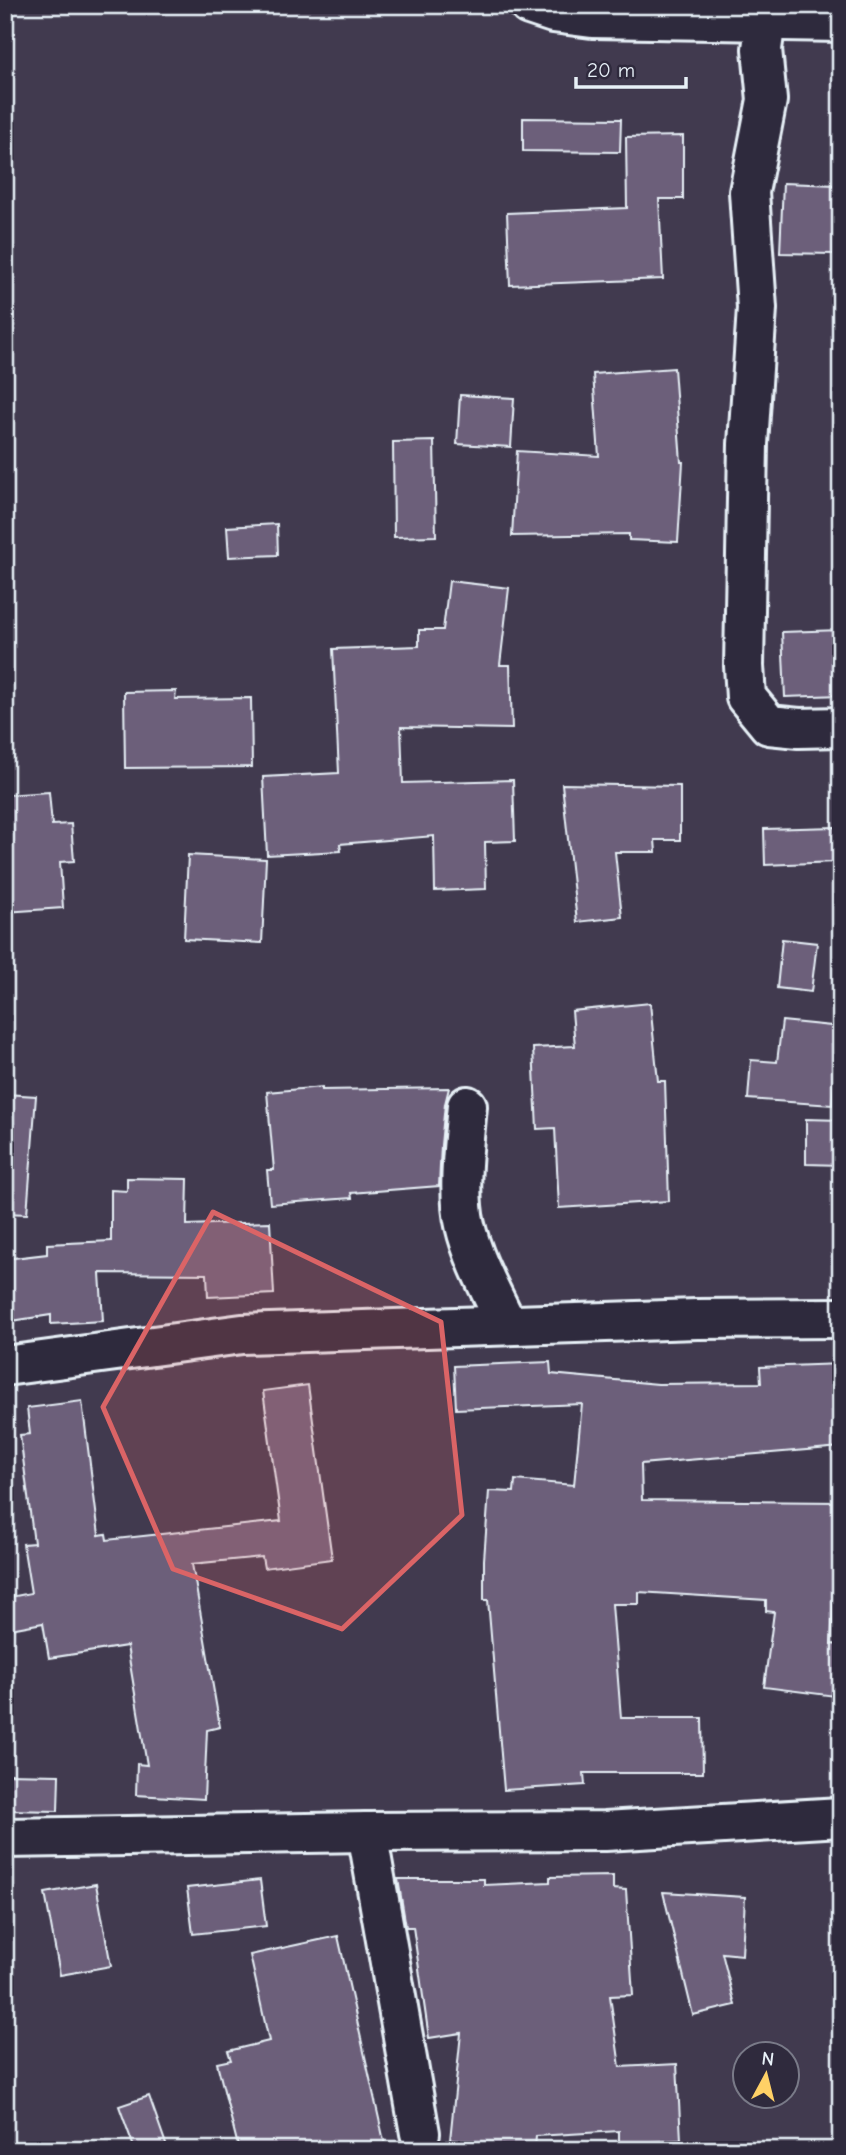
<svg xmlns="http://www.w3.org/2000/svg" width="846" height="2155" viewBox="0 0 846 2155" font-family="'Comic Neue',sans-serif">
  <style>
    .building { fill: #6c5e7a; stroke: #e8f1f8; stroke-width: 2 }
    .lines { fill: none; stroke-linecap: round; stroke-linejoin: round }
    .minor-casing { stroke: #e8f1f8; stroke-width: 44 }
    .minor { stroke: #2f2a3d; stroke-width: 38 }
    .marked { fill: #db6466; fill-opacity: 0.2; stroke: #db6466; stroke-width: 5; stroke-linejoin: round }
  </style>
  <rect width="100%" height="100%" fill="#413a4f"/>
  <filter id="ink" filterUnits="userSpaceOnUse"><feTurbulence type="fractalNoise" baseFrequency=".0143" numOctaves="2"/><feDisplacementMap in="SourceGraphic" scale="14" xChannelSelector="R" yChannelSelector="G"/><feConvolveMatrix kernelMatrix="1 2 1 2 8 2 1 2 1" color-interpolation-filters="sRGB"/></filter>
  <g filter="url(#ink)">
    <!-- building -->
    <g class="building">
      <polygon points="523,118 621,119 620,152 523,151"/>
      <polygon points="683,136 683,199 659,199 663,279 510,285 507,213 627,208 626,137"/>
      <polygon points="783,183 837,185 834,254 780,253"/>
      <polygon points="674,368 681,462 683,462 678,542 629,540 629,534 512,536 517,451 599,456 593,374"/>
      <polygon points="460,395 514,398 511,447 457,444"/>
      <polygon points="434,441 436,536 394,537 393,442"/>
      <polygon points="277,524 278,555 229,557 227,527"/>
      <polygon points="449,581 509,588 500,665 510,665 512,729 401,727 403,783 513,780 515,841 485,842 486,889 435,891 434,836 340,844 341,851 267,855 263,777 339,773 333,649 419,646 419,630 443,630"/>
      <polygon points="841,630 841,695 785,697 782,632"/>
      <polygon points="176,691 175,699 251,698 252,767 125,768 124,692"/>
      <polygon points="562,784 680,786 680,840 655,840 656,852 615,852 622,917 577,922"/>
      <polygon points="49,792 52,825 71,824 74,861 60,862 63,908 5,912 5,795"/>
      <polygon points="835,827 835,862 765,865 764,829"/>
      <polygon points="188,855 266,859 262,943 184,939"/>
      <polygon points="782,939 817,943 811,992 777,988"/>
      <polygon points="650,1003 658,1081 665,1081 669,1201 559,1208 555,1128 537,1129 533,1048 575,1046 572,1011"/>
      <polygon points="782,1021 841,1027 841,1060 836,1060 832,1105 748,1099 751,1060 777,1062"/>
      <polygon points="322,1087 322,1090 449,1088 445,1104 441,1145 439,1186 351,1193 352,1198 270,1204 267,1170 274,1170 267,1092"/>
      <polygon points="5,1094 36,1096 27,1214 5,1213"/>
      <polygon points="806,1119 841,1120 841,1165 806,1164"/>
      <polygon points="127,1178 188,1179 187,1225 270,1222 274,1294 208,1297 207,1274 100,1273 103,1321 51,1324 51,1315 5,1322 5,1259 47,1254 47,1244 111,1241 111,1190 127,1191"/>
      <polygon points="550,1362 551,1374 658,1384 761,1383 760,1367 841,1364 841,1447 641,1464 642,1500 841,1502 841,1569 835,1569 831,1644 841,1645 835,1696 764,1687 774,1612 766,1611 766,1600 639,1592 639,1604 612,1604 621,1718 702,1718 703,1773 584,1773 585,1785 504,1790 488,1600 484,1600 484,1560 489,1491 514,1492 515,1480 574,1485 582,1404 456,1409 454,1366"/>
      <polygon points="308,1385 332,1559 264,1568 262,1557 192,1564 220,1727 207,1730 204,1799 136,1795 137,1764 147,1765 127,1646 49,1658 43,1623 5,1630 5,1598 31,1593 23,1544 34,1543 20,1435 30,1434 27,1408 82,1401 99,1535 106,1534 107,1540 281,1521 263,1391"/>
      <polygon points="5,1774 59,1775 58,1811 5,1810"/>
      <polygon points="613,1876 613,1889 626,1890 633,1995 610,1996 620,2067 677,2064 681,2140 619,2144 619,2131 536,2136 535,2149 450,2140 461,2033 429,2038 413,1927 406,1927 398,1879 484,1879 484,1885 550,1882 550,1877"/>
      <polygon points="260,1880 266,1926 193,1934 187,1888"/>
      <polygon points="96,1884 111,1966 60,1975 45,1893"/>
      <polygon points="663,1892 745,1897 742,1955 722,1953 735,2005 693,2015"/>
      <polygon points="338,1936 386,2150 239,2150 217,2063 231,2060 228,2051 269,2041 250,1955"/>
      <polygon points="149,2096 168,2150 135,2150 119,2106"/>
    </g>
    <g class="lines">
      <defs>
        <g id="minor">
          <polyline points="529,5 553,13 592,18 841,22"/>
          <polyline points="766,20 762,49 767,100 749,192 757,308 748,444 744,666 746,697 769,725 799,728 841,727"/>
          <path d="M467,1106C464,1140 457,1193 465,1225C473,1260 492,1293 507,1325"/>
          <polyline points="5,1366 242,1334 697,1319 841,1318"/>
          <polyline points="367,1832 420,2133"/>
          <polyline points="5,1838 367,1832 605,1831 841,1817"/>
        </g>
      </defs>
      <!-- minor casing -->
      <use href="#minor" class="minor-casing"/>
      <!-- minor -->
      <use href="#minor" class="minor"/>
    </g>
  </g>
  <!-- marked area -->
  <path class="marked" d="M213,1212L441,1322L462,1515L342,1629L173,1569L103,1407Z"/>
  <!-- margin -->
  <rect width="846" height="2155" fill="none" stroke="#2f2a3d" stroke-width="28"/>
  <rect x="14" y="14" width="818" height="2127" fill="none" stroke="#e8f1f8" stroke-width="2.5" filter="url(#ink)"/>
  <!-- north arrow -->
  <g transform="translate(766 2075) rotate(7)"><circle r="33" fill="#2f2a3d" stroke="#797a88" stroke-width="2"/>
  <path d="M0-5L12 26L0 18L-12 26Z" fill="#ffd166"/>
  <text y="-10" font-size="19" font-weight="bold" text-anchor="middle" fill="#e8f1f8">N</text>
  </g>
  <!-- scale -->
  <path d="M576 77v10h110v-10" fill="none" stroke="#e8f1f8" stroke-width="3.5"/>
  <text x="587" y="77" font-size="21" fill="#e8f1f8" stroke="#2f2a3d" stroke-width="5" paint-order="stroke">20 m</text>
</svg>
